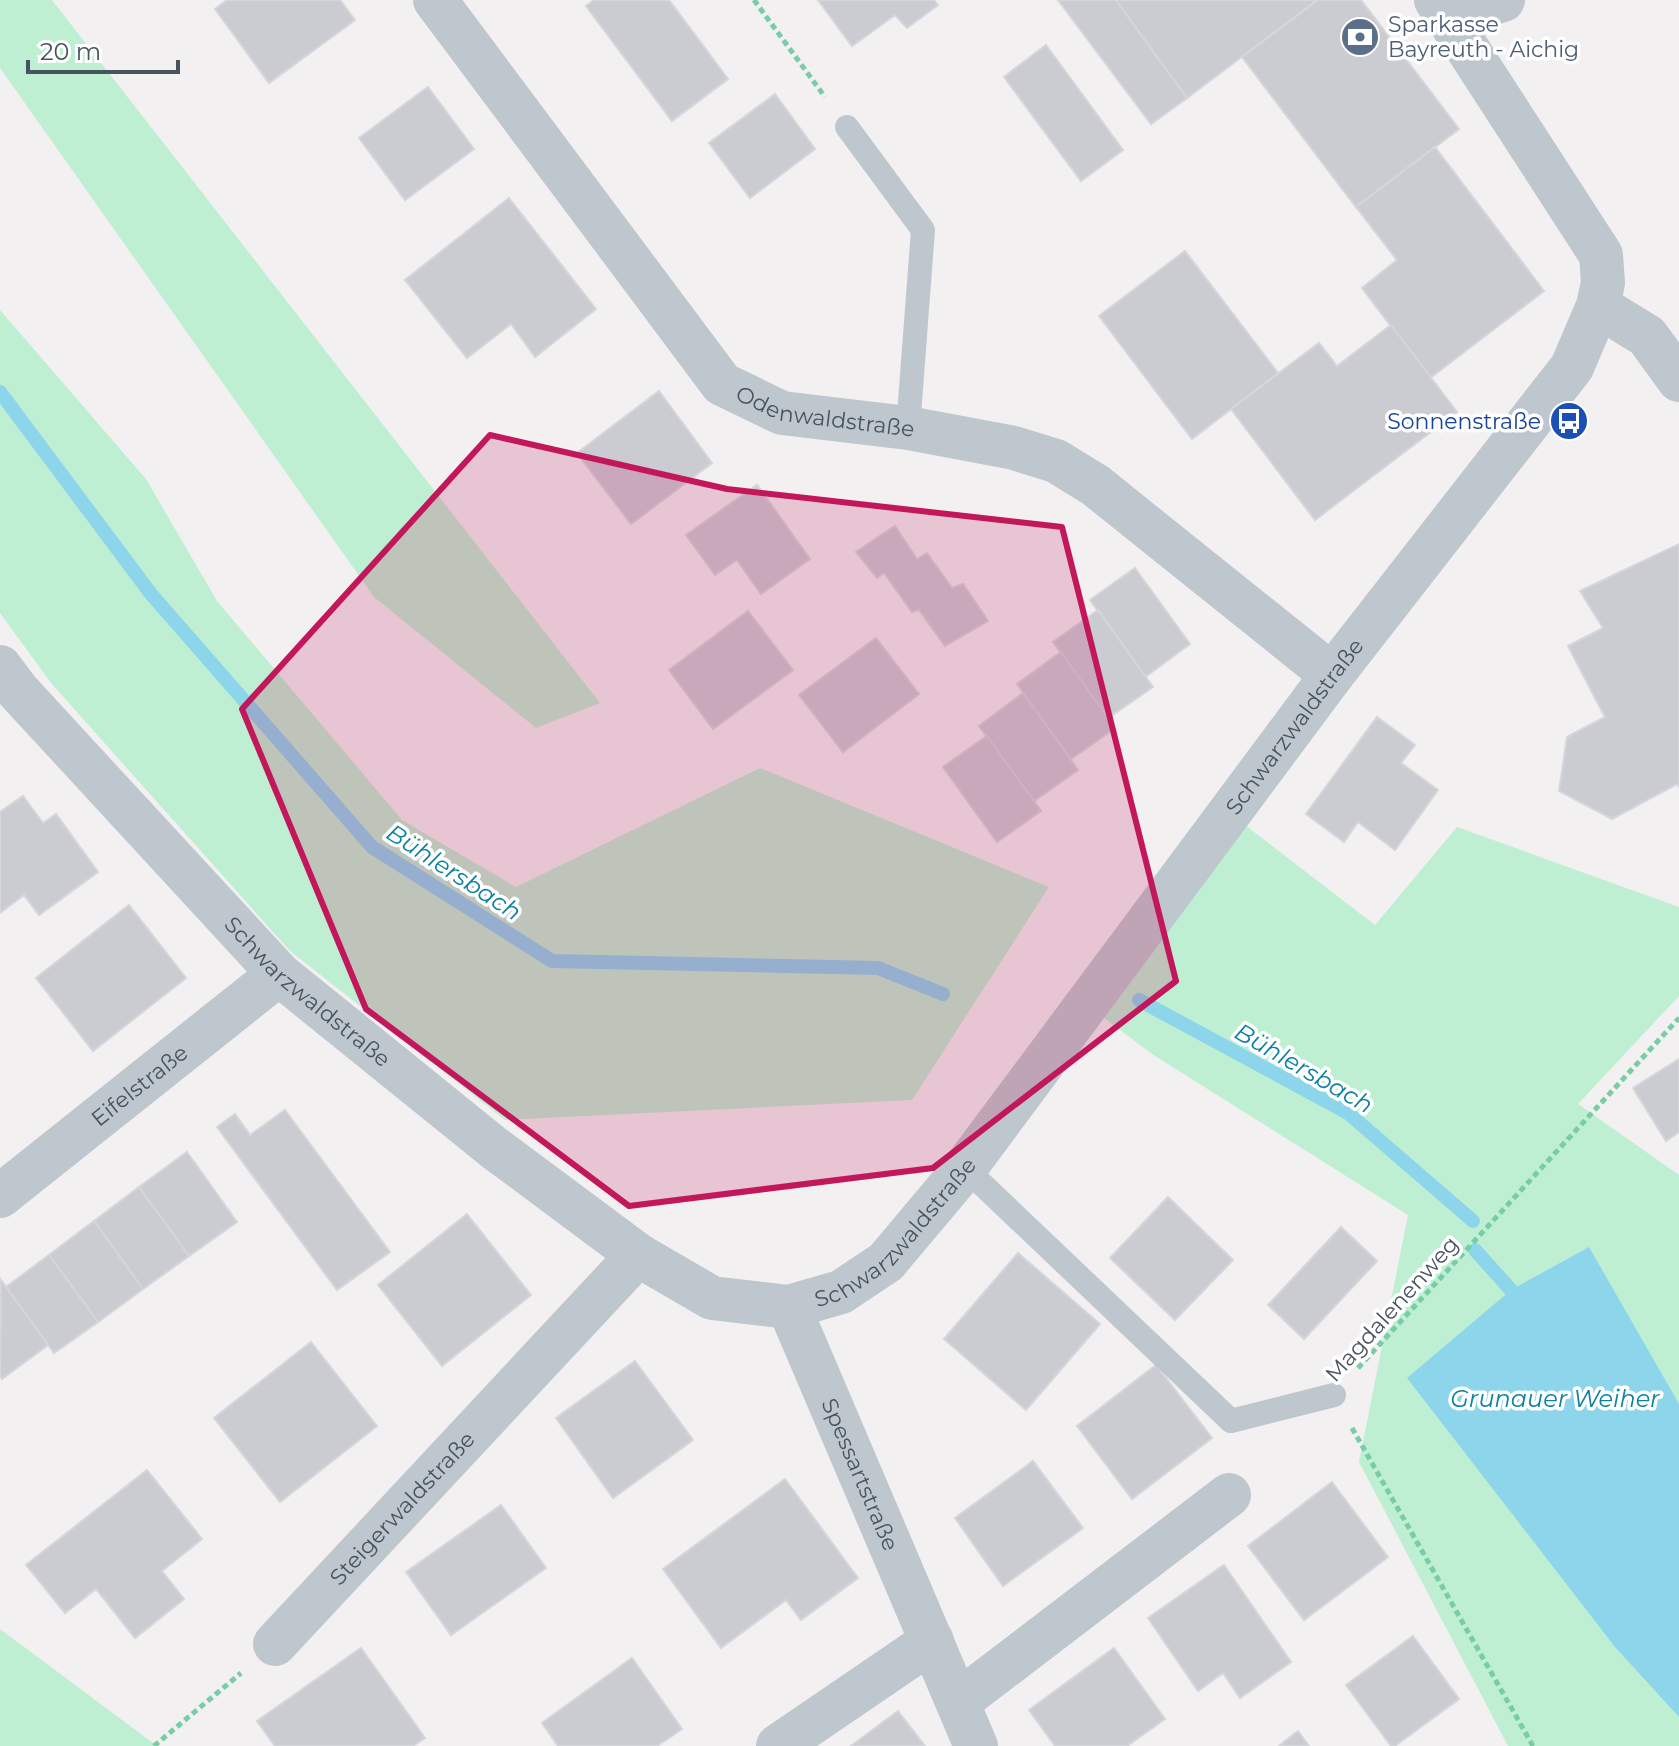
<svg xmlns="http://www.w3.org/2000/svg" width="1679" height="1746" viewBox="0 0 1679 1746" font-family="Montserrat,sans-serif">
  <style>
    .green { fill: #bfefd3 }
    .water { fill: #8dd5eb }
    .lines { fill: none; stroke-linecap: round; stroke-linejoin: round }
    .stream { stroke: #8dd5eb; stroke-width: 14 }
    .building { fill: #caccd2; stroke: #d4d6db; stroke-width: 2 }
    .path { stroke: #77cda5; stroke-width: 5; stroke-dasharray: 6 4; stroke-linecap: butt }
    .service { stroke: #bec7ce; stroke-width: 24 }
    .minor { stroke: #bec7ce; stroke-width: 44 }
    .marked { fill: #c2185b; fill-opacity: 0.2; stroke: #c2185b; stroke-width: 6; stroke-linejoin: round }
    .labels { text-anchor: middle; dominant-baseline: central; stroke-width: 7; stroke-linejoin: round; paint-order: stroke }
    .service-label { font-size: 22px; fill: #4e5e75; stroke: #fff; text-anchor: start }
    .street-label { font-size: 22px; fill: #48535d; stroke: #fff }
    .transit-label { font-size: 22px; fill: #164399; stroke: #fff; text-anchor: end }
    .water-label { font-size: 24px; font-style: italic; fill: #0e80a2; stroke: #fff }
  </style>
  <rect width="100%" height="100%" fill="#f2f0f0"/>
  <!-- green -->
  <g class="green">
    <polygon points="0,0 52,0 600,703 536,728 374,597 0,68"/>
    <polygon points="0,310 146,479 217,601 402,820 516,887 760,768 1049,887 912,1100 505,1120 290,951 51,683 0,613"/>
    <polygon points="1245,825 1375,925 1457,827 1679,907 1679,996 1578,1104 1679,1175 1679,1746 1508,1746 1359,1462 1408,1215 1152,1054 1104,1018"/>
    <polygon points="0,1629 157,1746 0,1746"/>
  </g>
  <!-- water -->
  <polygon class="water" points="1589,1247 1679,1404 1679,1717 1615,1647 1407,1378 1511,1290"/>
  <g class="lines">
    <!-- stream -->
    <g class="stream">
      <polyline points="0,392 151,594 372,847 552,961 878,968 943,994"/>
      <polyline points="1139,1000 1348,1113 1473,1221"/>
      <polyline points="1475,1250 1511,1290"/>
    </g>
  </g>
  <!-- building -->
  <g class="building">
    <polygon points="227,0 340,0 355,20 269,83 215,9"/>
    <polygon points="594,0 669,0 728,79 672,121 586,6"/>
    <polygon points="818,0 934,0 938,5 907,28 895,15 852,46"/>
    <polygon points="1058,0 1116,0 1187,98 1151,124"/>
    <polygon points="1116,0 1315,0 1316,1 1187,98"/>
    <polygon points="1318,0 1361,0 1459,129 1356,207 1242,57"/>
    <polygon points="1046,45 1123,150 1081,181 1004,77"/>
    <polygon points="428,87 474,149 405,200 359,138"/>
    <polygon points="775,94 815,149 750,198 709,143"/>
    <polygon points="1435,147 1544,291 1430,378 1362,288 1397,260 1356,207"/>
    <polygon points="509,198 596,309 535,357 511,324 467,358 405,280"/>
    <polygon points="1185,251 1278,373 1192,439 1099,316"/>
    <polygon points="1391,325 1457,412 1315,520 1231,409 1319,343 1337,366"/>
    <polygon points="659,391 712,463 631,524 577,453"/>
    <polygon points="757,485 810,559 761,594 737,560 715,575 686,535"/>
    <polygon points="895,526 917,559 927,553 952,588 963,584 988,621 945,646 919,610 912,612 884,573 877,578 856,552"/>
    <polygon points="1679,544 1679,787 1677,784 1612,819 1559,791 1567,737 1605,717 1568,646 1603,628 1580,591"/>
    <polygon points="1135,568 1190,644 1145,677 1090,600"/>
    <polygon points="1098,610 1153,687 1108,718 1053,642"/>
    <polygon points="748,611 793,670 713,729 669,670"/>
    <polygon points="876,638 919,694 843,752 799,695"/>
    <polygon points="1061,652 1115,728 1071,759 1017,684"/>
    <polygon points="1023,693 1078,770 1034,801 979,726"/>
    <polygon points="1377,717 1415,745 1401,763 1438,790 1395,850 1358,822 1344,842 1306,814"/>
    <polygon points="987,736 1041,811 997,842 943,767"/>
    <polygon points="23,796 43,823 56,814 98,872 39,915 24,895 0,913 0,812"/>
    <polygon points="129,905 186,978 93,1051 36,978"/>
    <polygon points="1679,1059 1679,1132 1666,1141 1633,1088"/>
    <polygon points="285,1110 390,1252 337,1290 217,1127 235,1114 250,1135"/>
    <polygon points="187,1152 237,1222 189,1256 139,1187"/>
    <polygon points="139,1187 189,1256 143,1289 94,1221"/>
    <polygon points="1168,1197 1233,1260 1175,1320 1110,1258"/>
    <polygon points="467,1214 531,1295 442,1366 378,1285"/>
    <polygon points="94,1221 143,1289 98,1322 49,1255"/>
    <polygon points="1341,1227 1377,1261 1304,1339 1268,1305"/>
    <polygon points="1018,1253 1100,1324 1026,1410 944,1339"/>
    <polygon points="49,1255 98,1322 54,1353 6,1287"/>
    <polygon points="1,1280 48,1345 2,1379 0,1376"/>
    <polygon points="311,1342 377,1426 280,1502 214,1418"/>
    <polygon points="635,1361 693,1440 613,1498 556,1418"/>
    <polygon points="1156,1365 1212,1438 1132,1499 1077,1426"/>
    <polygon points="1033,1461 1083,1528 1003,1586 955,1518"/>
    <polygon points="147,1470 202,1539 162,1571 184,1599 135,1638 96,1589 65,1613 26,1565"/>
    <polygon points="785,1479 858,1578 801,1620 786,1600 721,1648 663,1569"/>
    <polygon points="1332,1482 1388,1557 1304,1620 1248,1546"/>
    <polygon points="501,1505 546,1568 451,1635 406,1572"/>
    <polygon points="1224,1565 1291,1662 1240,1698 1223,1673 1198,1691 1148,1618"/>
    <polygon points="1413,1636 1459,1699 1395,1746 1391,1746 1346,1685"/>
    <polygon points="361,1648 425,1738 413,1746 275,1746 257,1721"/>
    <polygon points="1114,1648 1165,1719 1127,1746 1055,1746 1029,1710"/>
    <polygon points="632,1658 682,1729 657,1746 558,1746 542,1723"/>
    <polygon points="898,1711 925,1746 851,1746"/>
    <polygon points="1298,1731 1309,1746 1279,1746"/>
  </g>
  <g class="lines">
    <!-- path -->
    <g class="path">
      <polyline points="754,0 825,97"/>
      <polyline points="1358,1368 1679,1018"/>
      <polyline points="1352,1428 1533,1746"/>
      <polyline points="154,1746 241,1673"/>
    </g>
    <!-- service -->
    <g class="service">
      <polyline points="847,127 923,230 908,428"/>
      <polyline points="965,1168 1231,1421 1334,1395"/>
    </g>
    <!-- minor -->
    <g class="minor">
      <path id="s1" d="M435,0L722,384L782,413L908,428L1014,448L1056,461L1095,485L1332,675"/>
      <polyline points="1450,21 1474,9 1503,0"/>
      <polyline points="1598,306 1647,336 1679,380"/>
      <path id="s2" d="M0,667L18,691L279,974L493,1147L638,1255L712,1298L789,1307L841,1292L886,1262L965,1168L1332,675L1572,367L1598,306L1603,283L1601,255L1436,0"/>
      <path id="s3" d="M0,1196L279,974"/>
      <path id="s4" d="M789,1307L976,1746"/>
      <path id="s5" d="M275,1644L638,1255"/>
      <polyline points="958,1702 1229,1495"/>
      <polyline points="778,1746 932,1641"/>
    </g>
  </g>
  <!-- marked area -->
  <path class="marked" d="M490,435L727,489L1062,527L1176,981L933,1168L629,1206L366,1009L242,709Z"/>
  <!-- icons -->
  <defs>
    <symbol id="bank-disc" viewBox="-11 -11 22 22"><circle r="9.5" fill="#5c6f8a" stroke="#fff"/><path d="M-6-4H6V4H-6ZM0-2.3a2.3 2.3 0 1 0 0 4.6a2.3 2.3 0 1 0 0-4.6Z" fill="#fff"/></symbol>
    <symbol id="bus-disc" viewBox="-11 -11 22 22"><circle r="9.5" fill="#1a4fb4" stroke="#fff"/><path d="M-5-6H5V4H4V6H2V4H-2V6H-4V4H-5ZM-3.5-4V0h7V-4ZM-3.5 1.2v1.5H-2V1.2ZM2 1.2v1.5H3.5V1.2Z" fill="#fff"/></symbol>
  </defs>
  <g fill-rule="evenodd">
    <use href="#bank-disc" x="1338" y="15" width="44" height="44"/>
    <use href="#bus-disc" x="1547" y="399" width="44" height="44"/>
  </g>
  <g class="labels">
    <!-- service labels -->
    <g class="service-label">
      <text x="1388" y="24">Sparkasse<tspan x="1388" dy="25">Bayreuth - Aichig</tspan></text>
    </g>
    <!-- street labels -->
    <g class="street-label">
      <text stroke="none"><textPath href="#s1" startOffset="588">Odenwaldstraße</textPath></text>
      <text stroke="none"><textPath href="#s2" startOffset="1816">Schwarzwaldstraße</textPath></text>
      <text stroke="none"><textPath href="#s2" startOffset="448">Schwarzwaldstraße</textPath></text>
      <text stroke="none"><textPath href="#s3" startOffset="178">Eifelstraße</textPath></text>
      <text stroke="none"><textPath href="#s2" startOffset="1168">Schwarzwaldstraße</textPath></text>
      <text transform="translate(1392 1309) rotate(-48)">Magdalenenweg</text>
      <text stroke="none"><textPath href="#s4" startOffset="182">Spessartstraße</textPath></text>
      <text stroke="none"><textPath href="#s5" startOffset="186">Steigerwaldstraße</textPath></text>
    </g>
    <!-- transit labels -->
    <g class="transit-label">
      <text x="1541" y="421">Sonnenstraße</text>
    </g>
    <!-- water labels -->
    <g class="water-label">
      <text transform="translate(454 872) rotate(33)">Bühlersbach</text>
      <text transform="translate(1304 1068) rotate(30)">Bühlersbach</text>
      <text x="1555" y="1398">Grunauer Weiher</text>
    </g>
  </g>
  <!-- scale -->
  <path d="M28 60v12h150v-12" fill="none" stroke="#48535d" stroke-width="4"/>
  <text x="40" y="60" font-size="24" fill="#48535d" stroke="#ffffff" stroke-width="6" paint-order="stroke">20 m</text>
</svg>
